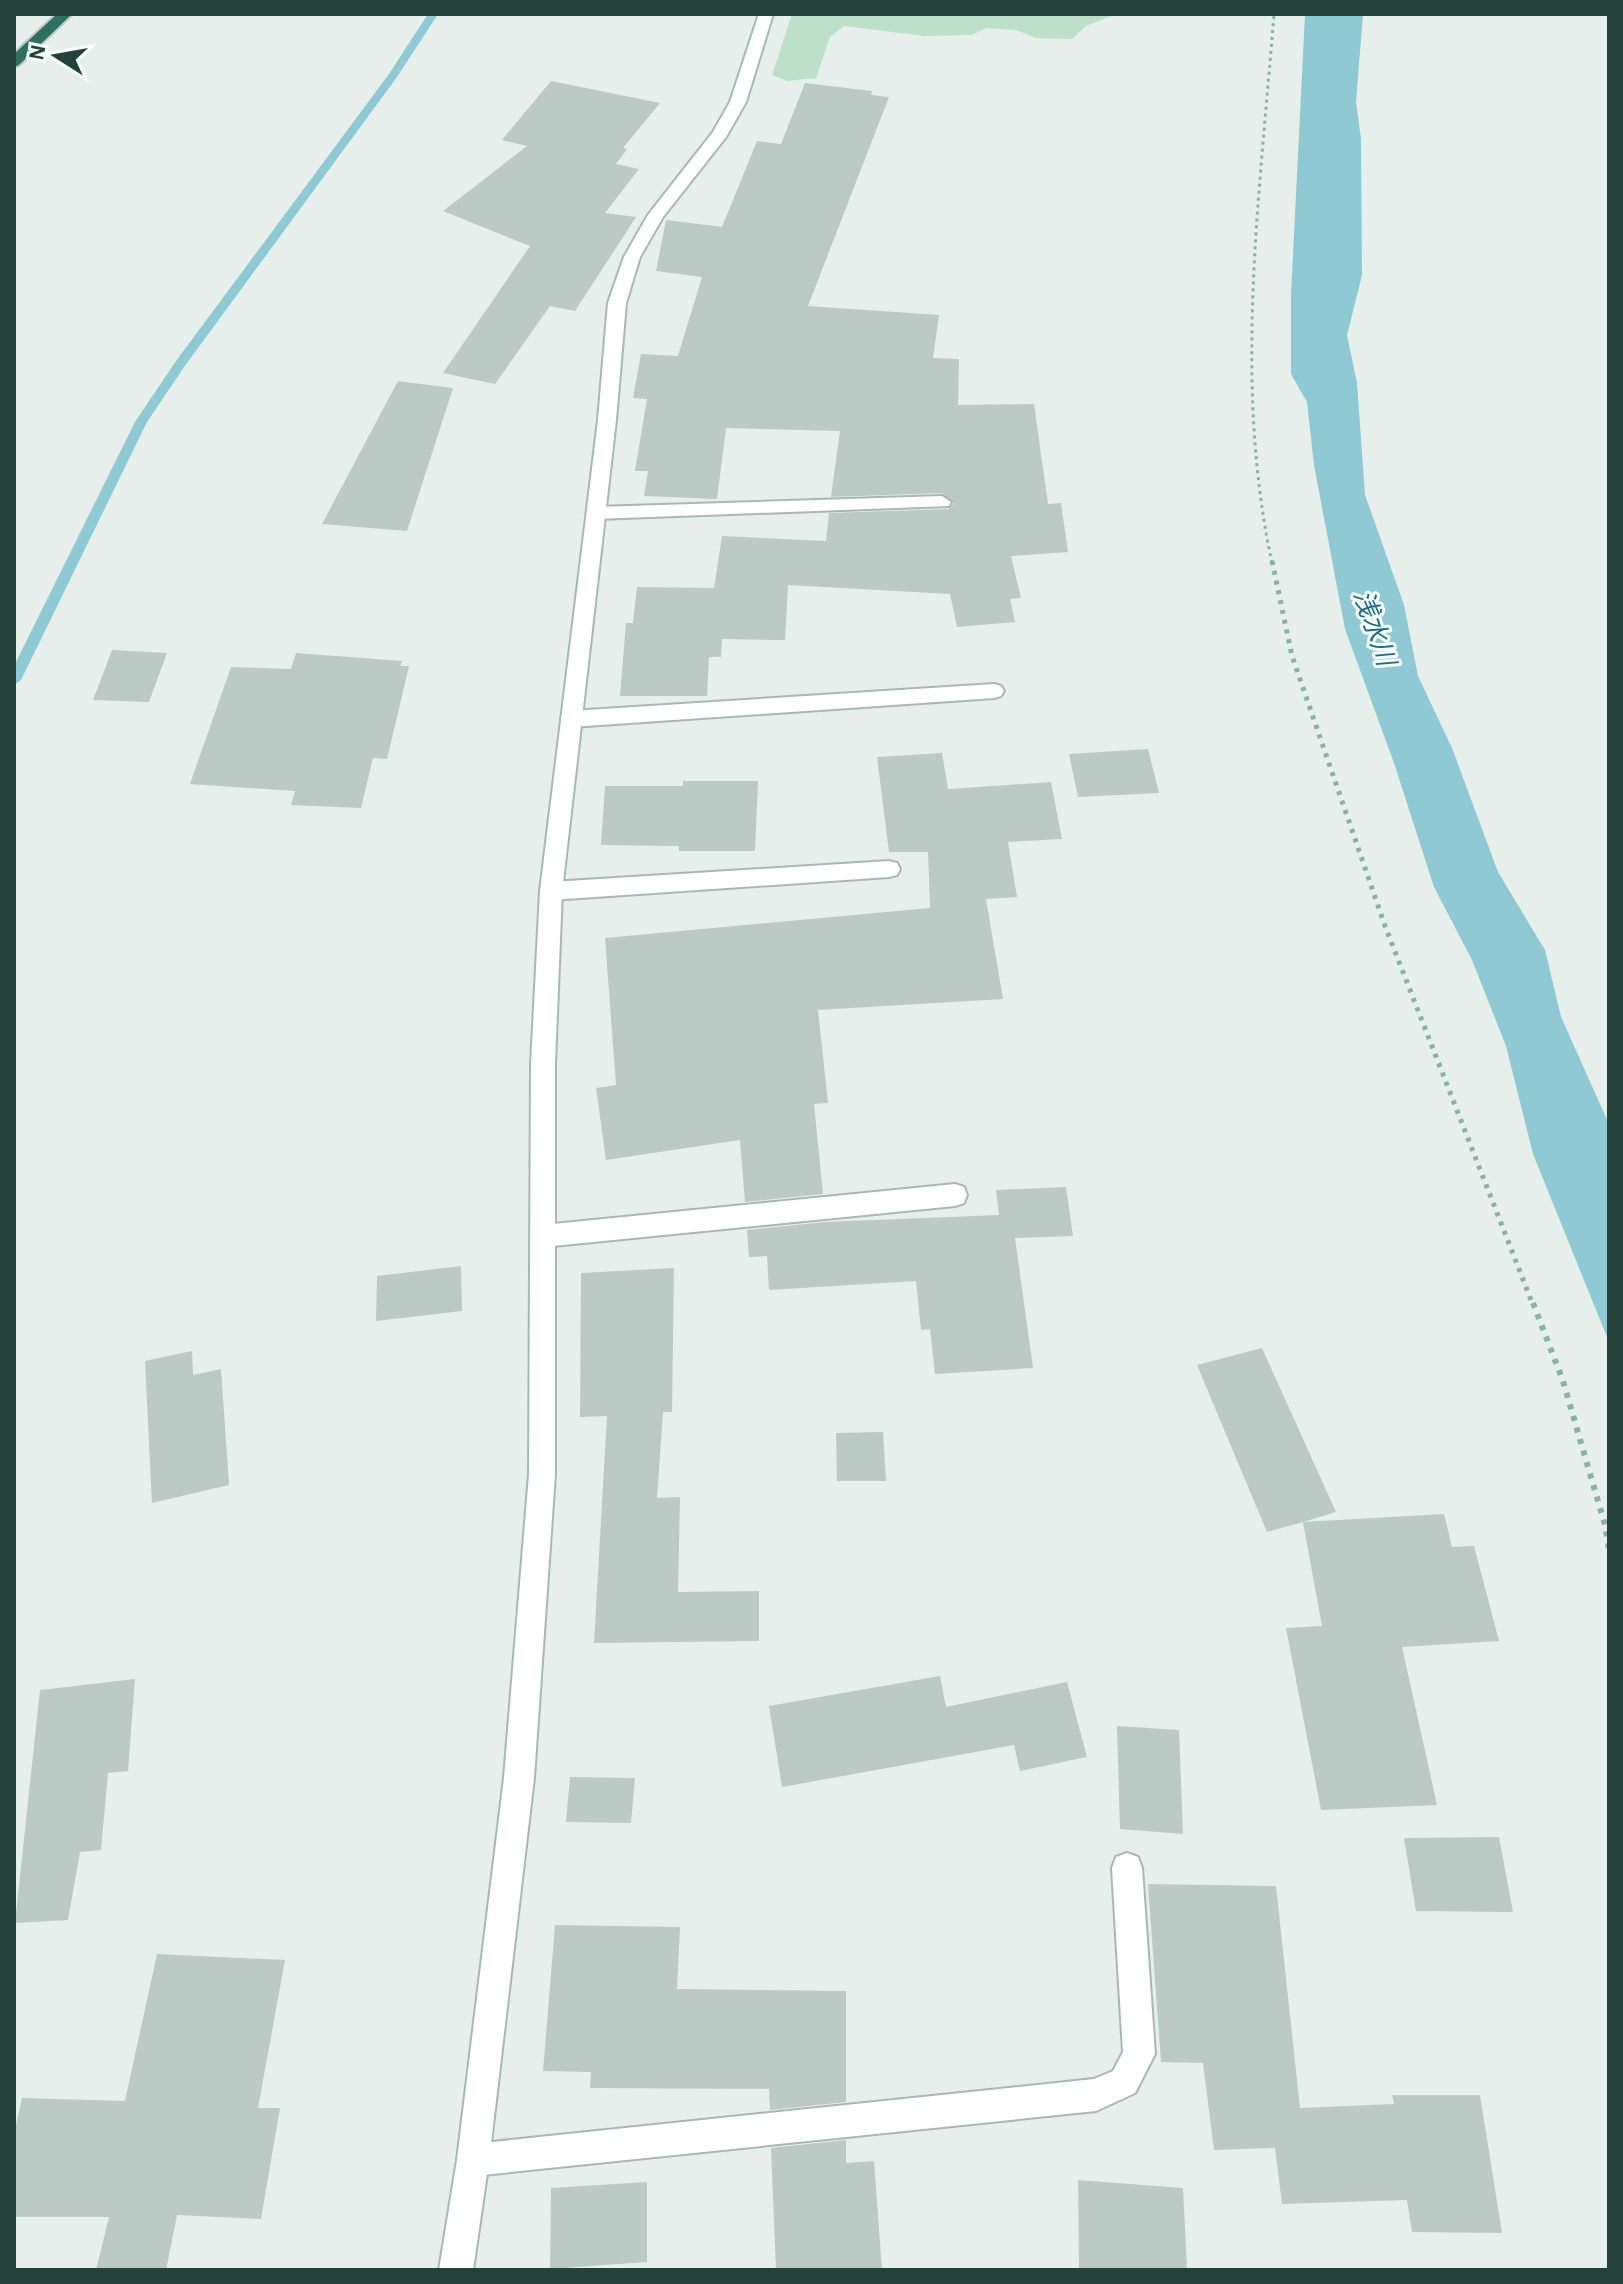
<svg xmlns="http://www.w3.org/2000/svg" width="1623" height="2284" viewBox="0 0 1623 2284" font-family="'Alegreya Sans','Noto Sans JP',sans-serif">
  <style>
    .green { fill: #bfe0c8 }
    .water { fill: #8ec9d4 }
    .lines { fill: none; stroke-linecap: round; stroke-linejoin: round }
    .stream { fill: #8ec9d4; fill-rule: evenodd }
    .building { fill: #bbcac4 }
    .street-casing { stroke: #a8b8b2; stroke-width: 4 }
    .secondary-casing { stroke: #a4bbb3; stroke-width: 4 }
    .highway-casing { stroke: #c2cac8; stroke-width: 4 }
    .path-far2 { stroke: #86b3a5; stroke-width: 3; stroke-dasharray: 3 4; stroke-linecap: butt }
    .path-far1 { stroke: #86b3a5; stroke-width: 5; stroke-dasharray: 4 6; stroke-linecap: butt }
    .path { stroke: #86b3a5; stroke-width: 6; stroke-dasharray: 5 7; stroke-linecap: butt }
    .street { fill: #fff; fill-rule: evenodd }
    .secondary { fill: #fff; fill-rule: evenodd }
    .highway { fill: #2f6f62; fill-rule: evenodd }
    .labels { text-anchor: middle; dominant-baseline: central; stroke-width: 6; stroke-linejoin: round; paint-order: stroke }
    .water-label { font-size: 26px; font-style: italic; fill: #1c6f80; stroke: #f7fbf9 }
  </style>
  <rect width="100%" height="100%" fill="#e6efeb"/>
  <!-- green -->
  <polygon class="green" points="792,14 1116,14 1086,26 1072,39 1036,38 1016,30 987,28 971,35 924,36 844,26 830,37 816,78 787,81 772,75"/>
  <!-- water -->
  <polygon class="water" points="1305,14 1363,14 1356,102 1361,139 1362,275 1347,335 1357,383 1365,495 1404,605 1418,676 1452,748 1498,872 1545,950 1561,1017 1609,1124 1609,1342 1533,1154 1506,1046 1472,960 1434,887 1394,763 1345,629 1314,465 1307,402 1291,374 1291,294"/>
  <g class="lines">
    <!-- stream -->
    <polygon class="stream" points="428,14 438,14 397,77 184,367 147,422 21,680 14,685 14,666 135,422 176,361 389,74"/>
  </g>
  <!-- building -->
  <g class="building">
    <polygon points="551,81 660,103 623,148 627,149 616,164 639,169 605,213 636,217 575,311 550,306 495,384 443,373 530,246 443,211 527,146 502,140"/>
    <polygon points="805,83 872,91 871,95 889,97 808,306 939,315 933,358 959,359 958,405 1034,404 1048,504 1061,503 1068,552 1011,556 1021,598 1010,599 1015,622 957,627 950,594 788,585 785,640 722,639 721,657 709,657 707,696 620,696 626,623 633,623 637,587 714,588 722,536 826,541 829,513 949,509 954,503 942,493 831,497 840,431 726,428 717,499 644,496 648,471 635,471 647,399 633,398 641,354 678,356 702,277 656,271 666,220 722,227 757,141 781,144"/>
    <polygon points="398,381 453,388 407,531 322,524"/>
    <polygon points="112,650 167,653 149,702 93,700"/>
    <polygon points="296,653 402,661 400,666 409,666 387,759 373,758 361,808 291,805 295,791 190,784 231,667 291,669"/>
    <polygon points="1148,749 1159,793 1078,797 1069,754"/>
    <polygon points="942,753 948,789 1051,782 1062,839 1008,842 1017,897 986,899 1003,999 818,1010 828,1103 814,1104 823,1194 745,1202 740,1140 606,1160 596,1088 616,1085 605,938 930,908 928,852 889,852 877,757"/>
    <polygon points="683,781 758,781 755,851 679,851 679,846 601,845 605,786 683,786"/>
    <polygon points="1066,1187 1073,1236 1015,1238 1033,1368 935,1374 930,1329 921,1330 916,1281 769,1290 767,1256 749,1257 747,1230 825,1222 999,1215 996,1190"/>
    <polygon points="461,1266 462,1311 376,1321 377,1276"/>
    <polygon points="674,1268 672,1412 663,1412 657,1498 680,1497 678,1592 759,1591 759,1641 594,1643 607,1416 580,1417 581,1273"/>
    <polygon points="1262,1348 1336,1512 1303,1522 1444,1514 1452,1547 1474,1546 1499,1641 1402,1647 1437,1805 1321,1810 1286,1628 1322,1626 1303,1522 1267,1532 1197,1365"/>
    <polygon points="192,1351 193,1375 221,1369 229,1485 152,1503 145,1361"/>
    <polygon points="883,1432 886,1481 837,1481 836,1433"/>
    <polygon points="940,1676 946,1707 1067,1682 1087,1757 1020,1771 1014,1745 782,1787 769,1706"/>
    <polygon points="135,1679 128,1771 108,1773 101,1850 80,1852 68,1920 15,1923 40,1690"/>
    <polygon points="1117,1726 1179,1730 1183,1834 1120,1829"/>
    <polygon points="570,1777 635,1778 631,1823 566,1822"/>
    <polygon points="1499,1837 1513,1912 1416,1911 1404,1838"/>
    <polygon points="1148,1884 1276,1886 1300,2108 1394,2104 1392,2095 1480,2095 1502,2233 1412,2232 1407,2200 1282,2204 1275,2148 1214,2150 1203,2063 1161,2062"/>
    <polygon points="555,1925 680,1927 677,1989 846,1991 846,2102 770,2110 769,2089 590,2088 591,2072 543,2071"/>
    <polygon points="157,1954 285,1960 258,2108 280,2108 261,2219 177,2215 166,2270 96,2270 109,2217 14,2217 14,2134 22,2098 125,2101"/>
    <polygon points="846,2140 846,2163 874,2161 882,2270 776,2270 771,2148"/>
    <polygon points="1078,2180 1183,2188 1187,2270 1079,2270"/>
    <polygon points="647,2182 647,2262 550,2269 551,2188"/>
  </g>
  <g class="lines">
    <defs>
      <g id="street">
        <polygon points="942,496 951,502 949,506 596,519 587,513 596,507"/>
        <polygon points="994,684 1001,686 1004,691 1001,696 994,698 571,727 564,724 561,719 564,714 571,711"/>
        <polygon points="889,861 897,863 900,869 897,875 889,877 551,900 543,897 540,891 543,885 551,882"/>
        <polygon points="955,1184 964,1187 967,1195 964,1203 955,1206 543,1247 534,1244 531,1236 534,1228 543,1225"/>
        <polygon points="1127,1853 1138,1857 1142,1868 1155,2054 1135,2093 1096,2111 473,2176 462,2171 457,2160 462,2149 473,2144 1094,2079 1113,2071 1123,2052 1112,1868 1116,1857"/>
      </g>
      <polygon id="secondary" points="759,14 773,14 746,102 726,137 663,217 640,257 626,303 616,420 562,891 555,1064 555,1474 534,1778 489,2160 473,2270 439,2270 457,2160 504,1778 529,1474 531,1064 540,891 598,420 608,303 624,257 648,215 713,132 730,102"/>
      <polygon id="highway" points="57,14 72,14 19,65 14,67 14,54"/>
    </defs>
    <!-- street casing -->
    <use href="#street" class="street-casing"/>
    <!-- secondary casing -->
    <use href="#secondary" class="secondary-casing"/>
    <!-- highway casing -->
    <use href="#highway" class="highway-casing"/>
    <!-- path-far2 -->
    <path class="path-far2" d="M1272,563C1233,383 1260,195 1274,14"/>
    <!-- path-far1 -->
    <polyline class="path-far1" points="1272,561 1292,656 1385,926 1533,1305"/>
    <!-- path -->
    <polyline class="path" points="1533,1303 1563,1381 1605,1525 1609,1549"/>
    <!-- street -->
    <use href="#street" class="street"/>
    <!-- secondary -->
    <use href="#secondary" class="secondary"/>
    <!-- highway -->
    <use href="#highway" class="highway"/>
  </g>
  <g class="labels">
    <!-- water labels -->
    <g class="water-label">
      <text transform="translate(1374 628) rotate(71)">浅水川</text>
    </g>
  </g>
  <!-- border -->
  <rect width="1623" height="2284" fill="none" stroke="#24423a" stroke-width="32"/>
  <!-- north arrow -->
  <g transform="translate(56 56) rotate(281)" stroke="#f7fbf9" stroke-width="6" paint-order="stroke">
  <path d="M0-6L14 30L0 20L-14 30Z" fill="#24423a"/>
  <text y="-12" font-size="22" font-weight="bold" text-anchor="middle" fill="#24423a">N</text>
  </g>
</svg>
